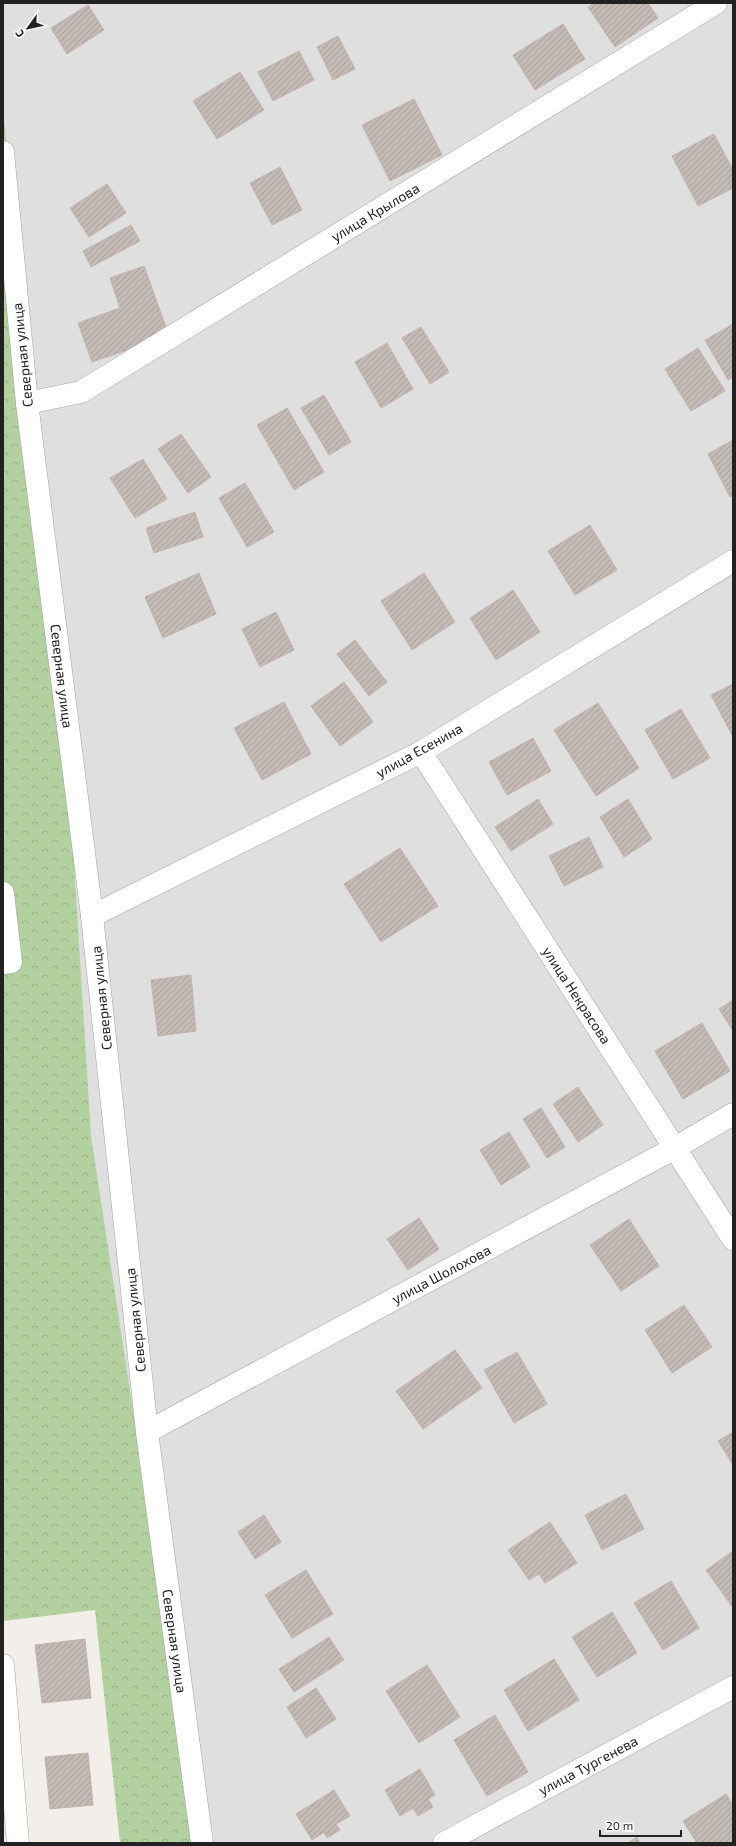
<svg xmlns="http://www.w3.org/2000/svg" width="736" height="1846" viewBox="0 0 736 1846" font-family="'Exo 2',sans-serif">
  <style>
    .residential { fill: #e0dfdf }
    .forest { fill: url(#forest-crowns) }
    .building { fill: url(#building-hatch); stroke: #c4b2ab }
    .lines { fill: none; stroke-linecap: round; stroke-linejoin: round }
    .street-casing { stroke: #a3a3a3; stroke-width: 23 }
    .street { stroke: #fff; stroke-width: 22 }
    .labels { text-anchor: middle; dominant-baseline: central; stroke-width: 3; stroke-linejoin: round; paint-order: stroke }
    .street-label { font-size: 14px; fill: #222; stroke: #fff }
  </style>
  <defs>
    <pattern id="forest-crowns" width="20" height="18" patternUnits="userSpaceOnUse"><rect width="20" height="18" fill="#b3d19e"/><path d="M2 6a3 3 0 1 1 6 0M12 15a3 3 0 1 1 6 0" fill="none" stroke="#9ab388"/></pattern>
    <pattern id="building-hatch" width="6" height="6" patternUnits="userSpaceOnUse"><rect width="6" height="6" fill="#c3b9b5"/><path d="M-1 1l2-2M0 6l6-6M5 7l2-2" fill="none" stroke="#a79f9b"/></pattern>
  </defs>
  <rect width="100%" height="100%" fill="#f2eee9"/>
  <!-- residential -->
  <polygon class="residential" points="3,3 733,3 733,1843 142,1843 3,479"/>
  <!-- forest -->
  <polygon class="forest" points="3,109 63,688 91,1136 199,1843 120,1843 95,1610 3,1621"/>
  <!-- building -->
  <g class="building">
    <polygon points="594,3 648,3 658,18 615,47 588,7"/>
    <polygon points="88,5 104,30 67,54 51,28"/>
    <polygon points="563,24 585,59 535,90 513,55"/>
    <polygon points="338,36 355,69 333,80 317,47"/>
    <polygon points="299,51 314,80 273,101 258,72"/>
    <polygon points="240,72 264,110 217,139 193,101"/>
    <polygon points="414,99 442,155 390,181 362,125"/>
    <polygon points="714,134 733,170 733,188 698,206 672,156"/>
    <polygon points="280,167 302,210 272,225 250,183"/>
    <polygon points="107,184 126,213 89,237 70,208"/>
    <polygon points="131,225 140,241 91,267 83,251"/>
    <polygon points="144,266 169,336 92,362 78,323 120,308 110,278"/>
    <polygon points="733,324 733,377 728,380 705,340"/>
    <polygon points="421,327 449,372 430,384 402,338"/>
    <polygon points="387,343 413,389 381,408 355,362"/>
    <polygon points="698,348 725,391 691,411 665,369"/>
    <polygon points="324,395 351,442 329,455 301,408"/>
    <polygon points="287,408 324,472 294,490 257,425"/>
    <polygon points="181,434 211,477 188,493 158,449"/>
    <polygon points="733,440 733,495 730,497 708,454"/>
    <polygon points="143,459 167,499 135,518 110,478"/>
    <polygon points="245,483 274,532 247,547 219,498"/>
    <polygon points="195,512 203,537 154,553 146,528"/>
    <polygon points="590,525 617,570 575,595 548,551"/>
    <polygon points="199,573 216,614 163,638 145,597"/>
    <polygon points="424,573 455,622 412,650 381,601"/>
    <polygon points="513,590 540,632 496,660 470,618"/>
    <polygon points="276,612 294,650 260,667 242,629"/>
    <polygon points="355,640 387,682 369,696 337,654"/>
    <polygon points="344,682 373,722 340,746 311,706"/>
    <polygon points="733,684 733,737 711,695"/>
    <polygon points="284,702 311,754 262,780 234,728"/>
    <polygon points="598,703 639,768 596,796 554,730"/>
    <polygon points="681,709 710,758 673,779 645,730"/>
    <polygon points="533,738 551,771 507,795 489,762"/>
    <polygon points="538,799 553,824 511,851 495,827"/>
    <polygon points="628,799 652,839 624,857 600,817"/>
    <polygon points="589,837 603,867 564,886 549,856"/>
    <polygon points="400,848 438,906 381,942 344,884"/>
    <polygon points="191,975 196,1031 158,1036 151,980"/>
    <polygon points="733,1000 733,1031 719,1009"/>
    <polygon points="702,1023 730,1071 683,1099 655,1051"/>
    <polygon points="578,1087 603,1125 578,1142 553,1104"/>
    <polygon points="541,1108 565,1147 547,1158 523,1119"/>
    <polygon points="509,1132 530,1167 501,1185 480,1150"/>
    <polygon points="419,1218 439,1249 408,1270 387,1239"/>
    <polygon points="629,1219 659,1266 621,1291 590,1245"/>
    <polygon points="684,1305 712,1347 672,1373 645,1330"/>
    <polygon points="455,1350 482,1388 423,1429 396,1391"/>
    <polygon points="517,1352 547,1404 514,1423 484,1370"/>
    <polygon points="733,1432 733,1465 718,1441"/>
    <polygon points="626,1494 644,1529 602,1550 585,1515"/>
    <polygon points="264,1515 281,1542 255,1559 238,1532"/>
    <polygon points="550,1522 577,1563 545,1583 539,1574 529,1580 508,1550"/>
    <polygon points="733,1551 733,1608 706,1570"/>
    <polygon points="306,1570 333,1614 292,1638 265,1595"/>
    <polygon points="671,1581 699,1628 663,1650 634,1603"/>
    <polygon points="612,1612 637,1653 597,1677 572,1637"/>
    <polygon points="329,1637 344,1660 294,1692 279,1669"/>
    <polygon points="85,1639 91,1698 42,1703 35,1645"/>
    <polygon points="554,1659 579,1700 528,1731 504,1690"/>
    <polygon points="427,1665 460,1717 419,1743 386,1691"/>
    <polygon points="316,1688 336,1719 306,1738 287,1707"/>
    <polygon points="495,1715 528,1772 487,1796 454,1740"/>
    <polygon points="88,1753 93,1805 50,1809 45,1757"/>
    <polygon points="420,1769 435,1795 428,1799 433,1807 418,1816 413,1808 400,1816 385,1790"/>
    <polygon points="334,1790 350,1816 336,1824 340,1830 327,1838 324,1832 312,1840 296,1814"/>
    <polygon points="726,1794 733,1805 733,1843 697,1843 683,1821"/>
    <polygon points="637,1837 640,1843 628,1843"/>
  </g>
  <g class="lines">
    <defs>
      <g id="street">
        <polyline points="3,152 27,403 92,916 147,1432 202,1843"/>
        <polyline points="27,403 81,392 716,3"/>
        <polyline points="421,752 733,1239"/>
        <polyline points="3,893 11,962 3,963"/>
        <polyline points="92,916 421,752 733,561"/>
        <polyline points="147,1432 675,1148 733,1114"/>
        <polyline points="3,1665 18,1843"/>
        <polyline points="444,1843 733,1687"/>
      </g>
    </defs>
    <!-- street casing -->
    <use href="#street" class="street-casing"/>
    <!-- street -->
    <use href="#street" class="street"/>
  </g>
  <g class="labels">
    <!-- street labels -->
    <g class="street-label">
      <text transform="translate(375 212) rotate(-31)">улица Крылова</text>
      <text transform="translate(22 355) rotate(-96)">Северная улица</text>
      <text transform="translate(62 676) rotate(83)">Северная улица</text>
      <text transform="translate(419 750) rotate(-29)">улица Есенина</text>
      <text transform="translate(577 995) rotate(57)">улица Некрасова</text>
      <text transform="translate(101 998) rotate(-96)">Северная улица</text>
      <text transform="translate(441 1274) rotate(-28)">улица Шолохова</text>
      <text transform="translate(135 1320) rotate(-96)">Северная улица</text>
      <text transform="translate(175 1641) rotate(82)">Северная улица</text>
      <text transform="translate(588 1765) rotate(-28)">улица Тургенева</text>
    </g>
  </g>
  <!-- border -->
  <rect width="736" height="1846" fill="none" stroke="#222222" stroke-width="8"/>
  <!-- north arrow -->
  <g transform="translate(28 28) rotate(237)" stroke="#ffffff" stroke-width="3" paint-order="stroke">
  <path d="M0-3L7 15L0 10L-7 15Z" fill="#222222"/>
  <text y="-6" font-size="11" font-weight="bold" text-anchor="middle" fill="#222222">С</text>
  </g>
  <!-- scale -->
  <path d="M600 1830v6h81v-6" fill="none" stroke="#222222" stroke-width="2"/>
  <text x="606" y="1830" font-size="12" fill="#222222" stroke="#ffffff" stroke-width="3" paint-order="stroke">20 m</text>
</svg>
